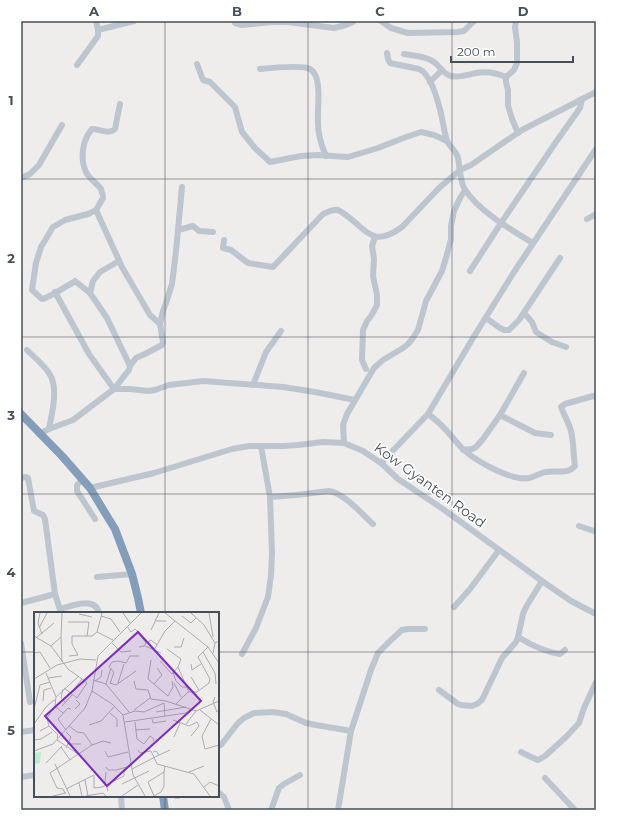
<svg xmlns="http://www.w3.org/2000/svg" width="617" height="831" viewBox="0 0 617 831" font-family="Montserrat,sans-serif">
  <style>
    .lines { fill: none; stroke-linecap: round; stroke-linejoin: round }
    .minor { stroke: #bdc6cf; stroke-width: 6 }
    .highway { stroke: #849dbb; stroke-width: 8 }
    .grid { fill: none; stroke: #454f59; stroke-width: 1; stroke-opacity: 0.55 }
    .labels { text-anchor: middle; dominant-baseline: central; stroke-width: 3.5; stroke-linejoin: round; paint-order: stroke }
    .street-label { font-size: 14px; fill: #454f59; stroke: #fff }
    .inset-road { fill: none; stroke: #abadb1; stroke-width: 1 }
    .view { fill: #7b2cbf; fill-opacity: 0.15; stroke: #7b2cbf; stroke-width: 2 }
    .inset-edge { fill: none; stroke: #454f59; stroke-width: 2 }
    .neatline { fill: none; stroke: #454f59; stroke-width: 1.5 }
    .grid-label { font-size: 13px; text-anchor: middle; font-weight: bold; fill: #454f59 }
  </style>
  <rect width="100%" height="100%" fill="#efecec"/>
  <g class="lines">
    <!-- minor -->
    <g class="minor">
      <polyline points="381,21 391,28 408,33 457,32 464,31 474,21"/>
      <polyline points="516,21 515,27 517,42 517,63 514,70 506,77 506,82 508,90 508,105 512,119 518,133"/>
      <polyline points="235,23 242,25 273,22 288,22 334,28 346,25 353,22 353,21"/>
      <polyline points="98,30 134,21"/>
      <path d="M387,53L388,59L390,63L419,69C433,75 440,108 443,123C444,128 445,135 447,141C450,147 457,152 458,158C460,168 460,180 464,188C477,210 511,230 533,243"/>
      <path d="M404,54C414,56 426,56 434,62C440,66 443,74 451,76C458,78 468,75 476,73C486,71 497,73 506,77"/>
      <polyline points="197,64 203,80 210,82 235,107 242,132 255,148 270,162 301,156 318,155 348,157 378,148 406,137 421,132 434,135 447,141"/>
      <polyline points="77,65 98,36 98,30 96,21"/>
      <path d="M260,69C270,68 302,65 310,69C323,76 317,109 318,122C318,134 321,145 326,156"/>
      <polyline points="430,82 442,70"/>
      <polyline points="21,178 30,174 39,165 62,125"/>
      <polyline points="96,210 122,267 150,315 160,324"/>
      <polyline points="587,219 596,214"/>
      <polyline points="178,230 193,226 199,231 213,232"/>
      <path d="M224,240L223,248L231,250L248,263L273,267L323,214C328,212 333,209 338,210C342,212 347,216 351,219C371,236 377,245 402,227L439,188L460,170L471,165L522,130L596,92"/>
      <polyline points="470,271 501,223 556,142 580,108 582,99"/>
      <path d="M55,292L89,354L114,389L129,370L130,366L107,318L90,293L75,281L74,282C66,286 49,298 42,299L32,290L36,263L41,247L53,227L65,220L88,214L96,210L103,198C103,196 102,192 101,189C97,183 89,179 86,172C80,159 82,140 92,129C100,129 109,135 115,129L120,104"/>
      <polyline points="90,293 93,281 100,272 119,261"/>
      <polyline points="524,313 532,322 536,332 552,342 566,347"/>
      <polyline points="486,318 500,328 504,330 509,330 519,320 560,258"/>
      <path d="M27,350C35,358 43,364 49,373C59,387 52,413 49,429"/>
      <polyline points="130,366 136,358 145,354 162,345 163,342 160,324 163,311 166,303 172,284 176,251 182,187"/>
      <polyline points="366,369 362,360 363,330 367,321 371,316 375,309 377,305 377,295 373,276 374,259 372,246 375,237"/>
      <polyline points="253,385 266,352 281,331"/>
      <path d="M428,414C432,417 436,420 440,424C449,432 456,443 465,451C478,462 511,481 529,478C534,477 540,473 546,472C556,470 567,475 575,466C573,455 574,443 571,431C569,423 564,415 561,407L565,404L593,396L596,397"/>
      <polyline points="500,415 535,433 551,435"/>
      <polyline points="39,434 49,429 73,420 114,389 130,389 148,391 155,390 169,385 203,381 283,387 315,392 355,400"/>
      <polyline points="344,443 343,425 347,414 374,368 383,360 403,348 408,344 413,338 418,330 426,301 442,271 446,258 451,239 451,226 454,211 460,198 465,190"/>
      <polyline points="463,450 472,449 476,447 483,439 500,415 524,373"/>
      <polyline points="381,463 428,414 473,338 514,272 596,149"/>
      <polyline points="21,478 26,477 28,478 34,511 43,515 45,519 55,594 21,603"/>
      <polyline points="82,480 77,485 77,491 95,519"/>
      <polyline points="90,488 154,473 232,449 249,446 284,446 298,445 323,442 344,443 363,451 381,463 398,479 443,509 542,581 571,601 596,614"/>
      <path d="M270,497L296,495L329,491C344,493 362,514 373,524"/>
      <polyline points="579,526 594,531 596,530"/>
      <polyline points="97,577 132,574"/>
      <polyline points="55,594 61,613"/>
      <polyline points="454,607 470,589 499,550"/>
      <path d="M60,609C72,606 95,596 99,613"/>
      <path d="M518,637C531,645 545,652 560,654L565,650"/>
      <polyline points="21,643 30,702"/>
      <polyline points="242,654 256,628 268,597 271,575 272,554 270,497 261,446"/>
      <polyline points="439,690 458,704 461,705 472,706 477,704 482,700 502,658 516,642 518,637 523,614 526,607 542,581"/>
      <polyline points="21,732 35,730"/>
      <polyline points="218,746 221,745 238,723 244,718 254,713 273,712 286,714 306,723 316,725 351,731"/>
      <polyline points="521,752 529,756 538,760 545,756 566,737 579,723 584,708 596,682"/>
      <polyline points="21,777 35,775"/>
      <polyline points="545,778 575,810"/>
      <polyline points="218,792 224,797 229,810"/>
      <polyline points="121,796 122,810"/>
      <polyline points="176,796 178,796"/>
      <polyline points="271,810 279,788 284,784 300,775"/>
      <polyline points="338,810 351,731 371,670 378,653 391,640 402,630 408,629 425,629"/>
    </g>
    <!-- highway -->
    <g class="highway">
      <polyline points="21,414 62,456 90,488 107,516 115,529 132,574 138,598 141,613"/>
      <polyline points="163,796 165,810"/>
    </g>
  </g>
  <!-- grid -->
  <path class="grid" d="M165,21V613M308,21V810M452,21V810M21,179H596M21,337H596M21,494H596M21,652H35M218,652H596M165,796V810"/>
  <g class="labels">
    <!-- street labels -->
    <g class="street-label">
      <text transform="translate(430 485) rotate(36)">Kow Gyanten Road</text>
    </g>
  </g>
  <!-- overview -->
  <g transform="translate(34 612)">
    <rect width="185" height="185" fill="#efecec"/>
    <path d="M7,140L6,151L1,152L0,160V141Z" fill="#b9edcf"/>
    <path class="inset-road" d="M6,1L4,11L8,22M89,1L96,11M131,1L174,35L185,51M157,1L170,13L181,31M175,1L179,25M45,2L58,5M67,4L77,7L86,20M148,4L157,11L162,6M121,7L122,9H132M34,10H55L53,24M93,14L97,20L101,17L104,20L112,31L110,34L105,35M5,16L13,1M117,18L125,1M63,20L68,1M63,20L79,28M0,24L17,34L34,57L48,67L36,82M27,25L28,1M2,26L20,11M77,30L87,40L97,39M112,31L117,28L123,33M17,34L27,25L28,50M111,34L127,41M140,35H147L150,26M120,38L131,19L141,9M169,40L181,61L182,72M0,41L6,40L16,56M179,41L181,31L185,29M35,44L44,43L38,32V24H58L63,20M117,48L114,67L134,84M126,49L138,62L144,55L147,47L133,37M157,52L158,58L167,52M144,55L155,80M80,60L75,55L78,50L84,49L92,51L96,44H105M139,60L142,69L148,75H153M12,61L22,85M157,65L165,78M14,66L28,64M0,67L23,53L46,47L62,48M59,68L72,72L95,100M61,69L67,65L68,58M100,69L102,77L114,78L117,87L132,89L162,99L185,89M76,71L82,73L102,59M84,71L90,52M140,71L147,85M72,72L77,56M76,72L80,60M120,72L128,63L123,56M30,76L43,86L53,71L48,67M29,77L27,86L31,90M58,79L78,92L89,103L99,163L111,184M134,84L139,75L138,69M181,85L179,90L183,100L185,99M9,89L10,78L17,76M130,91L131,104M142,92L154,80H163L175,71L176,67L164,45L174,35M28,94L38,83M0,97L6,73L16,70M41,97L46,92L42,88M100,98L116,86M166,98L185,113M122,100L152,95M29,101L21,94L22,85L45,64M76,101L83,107V115M89,103L101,99L110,100L130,91M118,107L119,111L132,109M177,107L168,124L171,137L185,133M139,108L155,114L163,110L165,114L157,124M91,110L152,101L157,97M101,110L103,127L110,132L116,124L120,127L119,129M0,112L12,95L20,88L22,89M152,112L162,99M55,113L67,109L81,94M15,114L24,123L23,126M35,114L43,120L50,121L58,133M32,118L24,107L34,96L37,97M101,118L116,117M6,119L15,114L13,106L21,94M140,125L146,111M0,128L7,127L18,120M23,128L44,142M34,132H47M27,135L36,148M32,136L37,125L32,120M104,138L106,141L117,139L123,152L160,162L176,184M0,139L19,132L51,96L58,79L64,44L107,1M71,139L74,145L94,140M119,140L122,139L125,143L136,138M12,151L28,134M21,152L36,184M72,155L74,158H82L97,154M98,157L125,143M72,160L71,170L74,179M155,160L170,154M51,168L54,184M45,171L48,184M88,172L115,159M170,175L176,170L185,174M32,177L60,163V176L68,175L90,164V157M31,181L29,177L23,176L16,161L58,133L69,129L77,131M19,184L32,181M52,184L69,181L72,184M88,184L104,173M120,184L114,170L130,160L131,154M120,184L127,180L130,174V160"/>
    <path class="view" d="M104,20L167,89L73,174L11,104Z"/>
    <rect width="185" height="185" class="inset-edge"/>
  </g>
  <!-- border -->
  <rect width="617" height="831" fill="none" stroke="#ffffff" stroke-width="44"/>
  <!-- scale -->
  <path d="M451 56v6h122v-6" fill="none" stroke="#454f59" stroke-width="2"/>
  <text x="457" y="56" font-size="12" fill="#454f59" stroke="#ffffff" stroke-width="3" paint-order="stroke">200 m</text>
  <rect x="22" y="22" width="573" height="787" class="neatline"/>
  <g class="grid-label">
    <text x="94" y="16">A</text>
    <text x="237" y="16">B</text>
    <text x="380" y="16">C</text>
    <text x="523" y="16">D</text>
    <text x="11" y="105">1</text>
    <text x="11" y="263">2</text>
    <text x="11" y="420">3</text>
    <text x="11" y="577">4</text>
    <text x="11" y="735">5</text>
  </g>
</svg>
